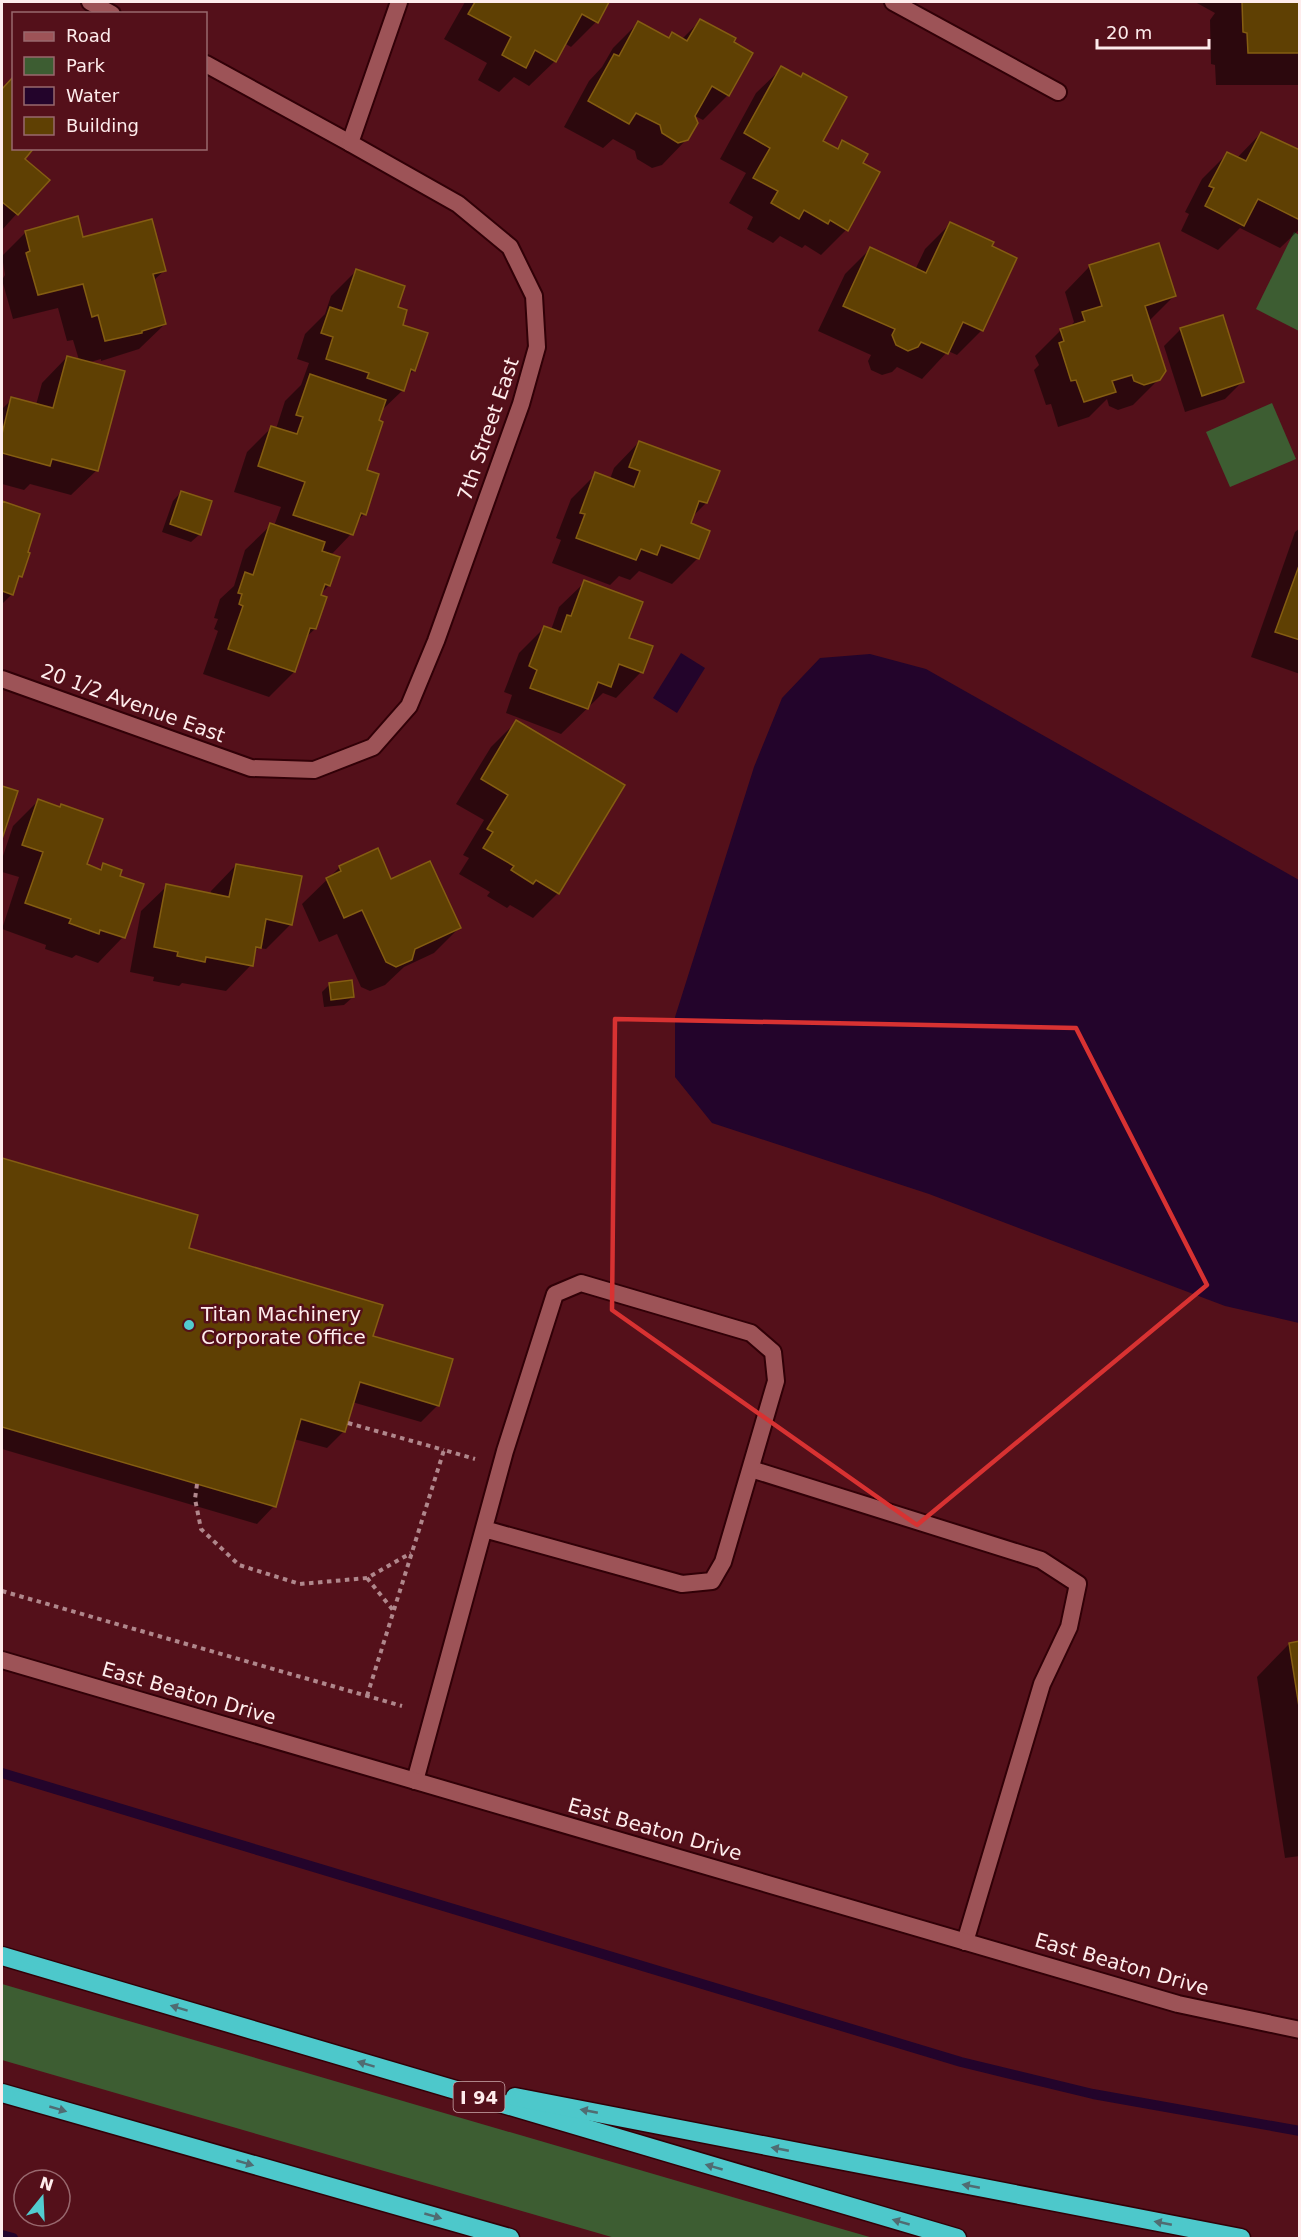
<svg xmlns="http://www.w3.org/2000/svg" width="1301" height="2240" viewBox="0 0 1301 2240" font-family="'DejaVu Sans',sans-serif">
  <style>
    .green { fill: #3d5d32 }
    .water { fill: #23042b }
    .shadow { fill: #0007 }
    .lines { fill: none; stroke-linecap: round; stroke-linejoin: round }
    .stream { stroke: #23042b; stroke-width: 10 }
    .building { fill: #5f4003; stroke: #845d12; stroke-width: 1.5 }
    .service-casing { stroke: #310007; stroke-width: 20 }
    .minor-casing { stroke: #310007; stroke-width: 20 }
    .motorway-casing { stroke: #310007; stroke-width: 21 }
    .path { stroke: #b0878c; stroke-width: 4; stroke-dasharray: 4.5 4.5; stroke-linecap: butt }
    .service { stroke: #9d5357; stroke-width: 16 }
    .minor { stroke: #9d5357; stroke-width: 16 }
    .motorway { stroke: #4dc8cb; stroke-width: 18 }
    .oneway { fill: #506c72 }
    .marked { fill: none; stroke: #d83232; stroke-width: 4.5; stroke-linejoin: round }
    .poi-dot { fill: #52ccd0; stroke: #54101a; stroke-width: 2 }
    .labels { text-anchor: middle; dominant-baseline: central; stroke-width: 5; stroke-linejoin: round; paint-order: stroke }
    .shield { fill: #54101a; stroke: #cbaaad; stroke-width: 1.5 }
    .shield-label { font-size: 18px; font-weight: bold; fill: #feecec }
    .street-label { font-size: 20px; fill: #feecec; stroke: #54101a }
    .poi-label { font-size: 20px; fill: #feecec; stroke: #54101a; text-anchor: start }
  </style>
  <rect width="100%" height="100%" fill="#54101a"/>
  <!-- green -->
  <g class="green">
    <polygon points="1294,232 1299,235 1299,331 1256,309"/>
    <polygon points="1272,403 1296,459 1230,487 1206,432"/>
    <polygon points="2,1984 873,2238 615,2238 2,2060"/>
  </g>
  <!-- water -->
  <g class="water">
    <polygon points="681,653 705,668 677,713 653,698"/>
    <polygon points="870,654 926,669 1299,880 1299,1323 1225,1306 929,1194 712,1123 675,1077 675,1017 754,767 782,698 820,658"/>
  </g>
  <!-- shadow -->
  <g class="shadow">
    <polygon points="465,2 608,2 596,22 571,47 564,43 555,61 529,86 514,77 499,92 478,80 487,63 444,39"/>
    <polygon points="1195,2 1300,2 1300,85 1216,85 1215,65 1211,64 1210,20 1215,13"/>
    <polygon points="700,21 728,95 703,120 693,115 687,139 662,165 652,168 637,159 635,151 613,139 603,148 564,127 589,81 602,67 613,48 638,23 667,39 672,34 682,39"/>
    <polygon points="782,68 821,141 836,149 843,142 861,163 846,230 821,255 805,245 802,248 780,236 773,243 747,229 753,217 729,203 746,173 720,159 756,93"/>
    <polygon points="14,78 14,148 47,180 2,230 2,90"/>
    <polygon points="1261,133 1300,152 1300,229 1280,248 1240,228 1218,250 1181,231 1189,214 1185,212 1202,179 1227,154 1237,158"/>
    <polygon points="950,224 982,330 957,355 948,351 922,379 897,367 892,372 882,375 871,370 868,361 871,355 818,331 845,274 870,249 915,270 925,249"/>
    <polygon points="26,232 82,239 165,270 153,281 165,324 139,349 101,361 101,359 87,363 97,470 71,495 30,484 24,490 2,484 2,440 5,427 2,428 2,409 12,399 36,405 42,383 67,357 79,360 73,340 67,341 58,308 13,319 2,280 5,275 2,256"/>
    <polygon points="1090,266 1174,296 1149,321 1159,379 1133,405 1118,410 1109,406 1107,399 1089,417 1058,427 1051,404 1046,405 1034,370 1039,365 1035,356 1061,330 1069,328 1074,322 1065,292"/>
    <polygon points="356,271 396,308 414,370 407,377 403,390 380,412 365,471 364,514 356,523 351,534 331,555 329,585 319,596 315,629 305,638 294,672 269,697 203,674 218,631 214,629 218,619 214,618 220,599 234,586 245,550 271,525 274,526 281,507 234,492 247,452 272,427 276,429 285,401 301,385 309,363 297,359 305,334 325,314 331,296"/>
    <polygon points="1181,329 1242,382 1225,399 1185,412 1164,346"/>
    <polygon points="639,442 706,503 692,517 689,524 698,558 672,584 639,571 630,580 619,576 610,585 552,563 561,540 556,538 571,499 596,474 610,479 614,468"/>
    <polygon points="181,492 200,534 191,542 162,532 173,501"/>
    <polygon points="2,503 38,515 21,576 16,580 12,594 2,604"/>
    <polygon points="1300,528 1300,674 1251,657 1295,532"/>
    <polygon points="585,582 627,639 651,647 641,672 616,698 603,693 561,734 506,713 512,695 504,692 519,653 544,628 551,630 559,607"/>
    <polygon points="516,722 558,893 533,918 510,905 507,908 487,896 490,892 459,874 469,858 463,855 484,820 456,804 491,747"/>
    <polygon points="2,787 16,792 2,834"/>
    <polygon points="38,801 85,865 98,870 103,865 118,877 123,937 98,963 76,955 72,958 45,949 46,945 2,929 19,877 2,872 2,859 13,826"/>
    <polygon points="236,865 291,924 266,949 258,948 254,952 251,965 226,991 182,983 179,986 153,981 154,977 130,972 141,911 167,886 210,895 211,891"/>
    <polygon points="340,867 459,928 434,953 404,967 385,985 370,991 361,987 337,934 319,942 302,904"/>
    <polygon points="330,984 353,997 344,1005 324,1007 322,992"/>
    <polygon points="2,1159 196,1216 187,1249 371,1337 438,1405 421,1422 352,1402 344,1431 327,1448 294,1439 274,1506 257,1524 2,1449"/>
    <polygon points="1300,1643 1300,1856 1285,1858 1257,1677 1289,1644"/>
  </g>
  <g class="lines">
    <!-- stream -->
    <g class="stream">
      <polyline points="2,1773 961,2062 1093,2094 1300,2131"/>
      <polyline points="2,2235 13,2238"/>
    </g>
  </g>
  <!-- building -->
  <g class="building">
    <polygon points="475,2 609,2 598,23 582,14 556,62 535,50 526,68 502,55 511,37 468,14"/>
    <polygon points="1242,2 1300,2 1300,53 1248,53 1247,33 1243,32"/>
    <polygon points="700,19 736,38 734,42 753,53 729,96 712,86 695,116 698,123 688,140 678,143 662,133 660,125 636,113 629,124 588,101 614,54 619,56 638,21 669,38 672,32 687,41"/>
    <polygon points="781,66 801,77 803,73 847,97 823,141 838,149 842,140 868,154 863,163 880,172 848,231 830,220 828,224 804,210 799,219 771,203 778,191 753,178 770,148 744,133"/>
    <polygon points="14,76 14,148 34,148 25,159 50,180 18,215 2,202 2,89"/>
    <polygon points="1261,132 1300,150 1300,220 1258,199 1244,226 1205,206 1214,188 1209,186 1227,152 1246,161"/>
    <polygon points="78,216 83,237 152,219 166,271 153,274 166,324 142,331 142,333 105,341 98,315 92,317 83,284 38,295 26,253 30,251 25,231"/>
    <polygon points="950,222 994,242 992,246 1017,258 983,331 963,322 948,354 921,342 918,347 908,351 896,345 892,335 895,329 843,306 870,247 926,273"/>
    <polygon points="1159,243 1176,296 1145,306 1166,371 1160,380 1144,385 1134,381 1132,375 1112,381 1116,392 1084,402 1076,380 1071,381 1059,343 1064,341 1060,329 1085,321 1082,312 1102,306 1089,265"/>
    <polygon points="356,269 405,286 398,307 407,310 403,325 428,333 415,371 411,369 404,391 367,378 369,373 326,359 333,337 321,333 330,307 342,311"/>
    <polygon points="1223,315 1244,382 1202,396 1180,328"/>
    <polygon points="67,356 125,371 98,471 52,459 50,466 2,453 2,434 11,397 53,408"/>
    <polygon points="310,374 386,400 379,420 383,422 367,470 379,474 366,515 361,513 353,535 293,515 305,482 258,466 271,426 297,434 303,417 296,415"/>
    <polygon points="639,441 720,471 707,503 699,501 691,523 710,531 699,559 661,545 657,555 641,549 636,560 576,538 585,514 580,513 595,472 634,487 640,471 629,467"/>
    <polygon points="181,491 212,501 201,535 170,524"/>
    <polygon points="2,501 40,514 28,552 30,553 22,577 19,576 13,595 2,591"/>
    <polygon points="270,523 325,542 322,551 340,557 330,586 325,584 321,595 327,597 316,629 310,628 295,672 228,649 243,606 239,604 242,594 238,593 245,572 253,575"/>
    <polygon points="1300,563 1300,640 1275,632"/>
    <polygon points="584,580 643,602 629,638 653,646 643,673 619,664 611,687 598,682 588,709 530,688 537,670 529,666 544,626 561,632 567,615 571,616"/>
    <polygon points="516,720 625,785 559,894 536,880 533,884 511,870 514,866 483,848 493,832 487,829 508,795 481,779"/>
    <polygon points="2,786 18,791 2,839"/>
    <polygon points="38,799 60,807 61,804 103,819 87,864 101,870 103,863 122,870 120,876 144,884 125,938 100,930 99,934 69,923 71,919 25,903 43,852 22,845"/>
    <polygon points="378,848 391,879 430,861 461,928 415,949 412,960 396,967 386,962 362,910 344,918 326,878 341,871 339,866"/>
    <polygon points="236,864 302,876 292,925 266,919 261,948 256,947 253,966 206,957 205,962 177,956 178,952 154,947 166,884 229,897"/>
    <polygon points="352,980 354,997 331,1000 329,983"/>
    <polygon points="2,1158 198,1215 189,1248 383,1305 373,1336 453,1359 439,1406 360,1382 345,1432 301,1419 276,1507 2,1427"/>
    <polygon points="1300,1641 1300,1713 1289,1643"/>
  </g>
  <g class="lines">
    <defs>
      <g id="service">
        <polyline points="751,1469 1041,1560 1078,1584 1069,1627 1042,1684 965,1942"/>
        <polyline points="415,1781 505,1451 555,1294 581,1283 751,1333 773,1352 776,1381 723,1562 712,1581 682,1584 484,1529"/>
      </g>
      <g id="minor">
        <polyline points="90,2 112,14"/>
        <polyline points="893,2 1058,92"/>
        <polyline points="206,64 350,143"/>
        <polyline points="2,679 251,768 314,770 373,747 409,706 436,641 521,404 537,347 534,296 510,247 458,204 350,143 399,2"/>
        <polyline points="2,1660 1178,2004 1300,2030"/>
      </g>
      <g id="motorway">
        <polyline points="2,1956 957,2238"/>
        <polyline points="2,2093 510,2238"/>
        <polyline points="515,2097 1241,2238"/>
      </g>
    </defs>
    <!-- service casing -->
    <use href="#service" class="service-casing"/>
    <!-- minor casing -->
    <use href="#minor" class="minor-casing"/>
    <!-- motorway casing -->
    <use href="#motorway" class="motorway-casing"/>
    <!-- path -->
    <g class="path">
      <polyline points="348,1423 444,1450"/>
      <polyline points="197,1484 195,1499 201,1529 239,1565 300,1584 367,1578 411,1553"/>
      <polyline points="367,1578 393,1610"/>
      <polyline points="2,1591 402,1706"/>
      <polyline points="367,1696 444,1450 475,1459"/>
    </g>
    <!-- service -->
    <use href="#service" class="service"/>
    <!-- minor -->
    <use href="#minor" class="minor"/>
    <!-- motorway -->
    <use href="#motorway" class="motorway"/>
  </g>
  <!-- one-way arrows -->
  <defs><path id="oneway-solid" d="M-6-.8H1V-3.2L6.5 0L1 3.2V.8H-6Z" transform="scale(1.5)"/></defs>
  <g class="oneway">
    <use href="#oneway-solid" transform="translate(179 2008) rotate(-163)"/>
    <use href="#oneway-solid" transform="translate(366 2064) rotate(-163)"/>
    <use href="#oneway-solid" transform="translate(58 2109) rotate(16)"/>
    <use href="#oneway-solid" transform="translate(589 2111) rotate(-169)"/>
    <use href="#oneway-solid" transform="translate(780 2149) rotate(-169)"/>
    <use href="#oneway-solid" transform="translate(245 2163) rotate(16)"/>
    <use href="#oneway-solid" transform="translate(714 2167) rotate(-164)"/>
    <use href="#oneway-solid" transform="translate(971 2186) rotate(-169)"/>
    <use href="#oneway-solid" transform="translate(433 2216) rotate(16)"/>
    <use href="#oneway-solid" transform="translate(901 2222) rotate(-164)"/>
    <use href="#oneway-solid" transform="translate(1163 2223) rotate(-169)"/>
  </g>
  <!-- marked area -->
  <path class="marked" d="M615,1019L1076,1028L1207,1285L917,1525L612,1310Z"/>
  <!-- markers -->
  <circle class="poi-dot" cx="189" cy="1325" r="6"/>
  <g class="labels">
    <!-- shield labels -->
    <rect class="shield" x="453.5" y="2082" width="51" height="30" rx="4.5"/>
    <g class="shield-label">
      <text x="479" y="2097">I 94</text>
    </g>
    <!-- street labels -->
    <g class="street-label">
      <text transform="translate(488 429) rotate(-71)">7th Street East</text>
      <text transform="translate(133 703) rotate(20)">20 1/2 Avenue East</text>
      <text transform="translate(189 1693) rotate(16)">East Beaton Drive</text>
      <text transform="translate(655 1829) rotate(16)">East Beaton Drive</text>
      <text transform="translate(1122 1964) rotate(16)">East Beaton Drive</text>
    </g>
    <!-- poi labels -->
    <g class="poi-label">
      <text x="201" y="1314">Titan Machinery<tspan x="201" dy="23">Corporate Office</tspan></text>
    </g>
  </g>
  <!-- border -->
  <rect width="1301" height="2240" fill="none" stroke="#feecec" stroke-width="6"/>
  <!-- legend -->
  <rect x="12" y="12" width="195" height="138" fill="#54101a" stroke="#98686e" stroke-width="1.5"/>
  <rect x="24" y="32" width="30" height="9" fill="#9d5357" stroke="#98686e" stroke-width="1.5"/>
  <text x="66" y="42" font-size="18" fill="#feecec">Road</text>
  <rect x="24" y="57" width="30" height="18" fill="#3d5d32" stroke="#98686e" stroke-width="1.5"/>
  <text x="66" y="72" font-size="18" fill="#feecec">Park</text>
  <rect x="24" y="87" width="30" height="18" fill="#23042b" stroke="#98686e" stroke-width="1.5"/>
  <text x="66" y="102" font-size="18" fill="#feecec">Water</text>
  <rect x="24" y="117" width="30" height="18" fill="#5f4003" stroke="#98686e" stroke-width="1.5"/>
  <text x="66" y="132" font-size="18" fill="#feecec">Building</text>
  <!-- north arrow -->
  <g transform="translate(42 2198) rotate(18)"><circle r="28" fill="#54101a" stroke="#98686e" stroke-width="1.5"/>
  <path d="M0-4.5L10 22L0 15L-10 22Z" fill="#52ccd0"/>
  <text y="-9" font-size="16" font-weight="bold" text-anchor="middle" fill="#feecec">N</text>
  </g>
  <!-- scale -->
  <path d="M1097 39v9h112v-9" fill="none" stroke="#feecec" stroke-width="3"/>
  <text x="1106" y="39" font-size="18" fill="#feecec" stroke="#54101a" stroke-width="4.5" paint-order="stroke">20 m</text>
</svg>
